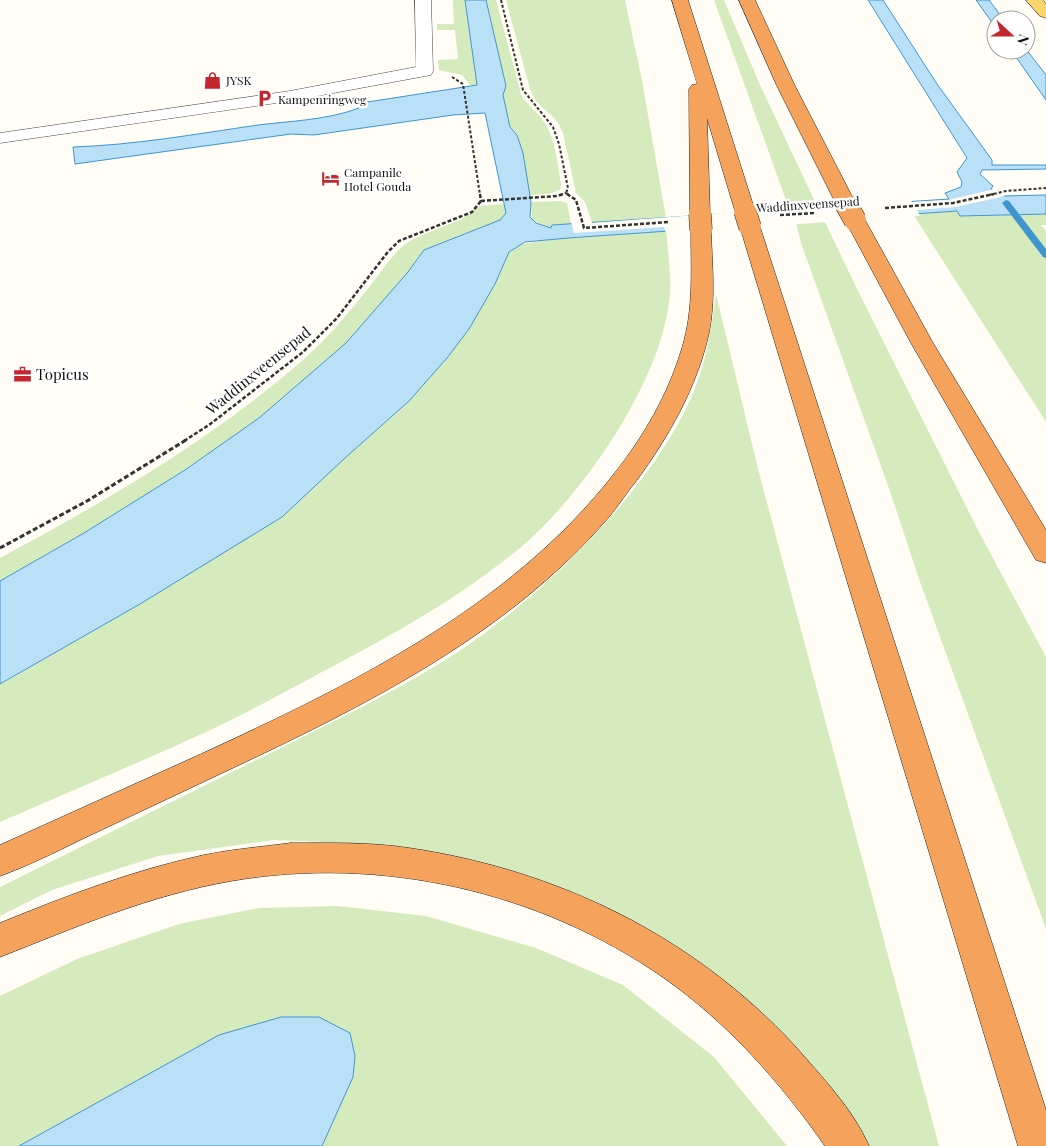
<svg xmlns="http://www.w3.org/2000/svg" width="1046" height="1146" viewBox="0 0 1046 1146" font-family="'Playfair Display',serif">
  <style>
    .green { fill: #d5ebbd }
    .water { fill: #b9e0f7; stroke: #3f96cf }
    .pier { fill: #fffdf5 }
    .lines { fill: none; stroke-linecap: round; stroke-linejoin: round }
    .stream { fill: #3f96cf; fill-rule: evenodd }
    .street-casing { stroke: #444; stroke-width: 1 }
    .primary-casing { stroke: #222; stroke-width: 1 }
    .highway-casing { stroke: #222; stroke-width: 1 }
    .path-far2 { stroke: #333; stroke-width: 2; stroke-dasharray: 3 2; stroke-linecap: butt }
    .path-far1 { stroke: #333; stroke-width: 2.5; stroke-dasharray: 4 2; stroke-linecap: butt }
    .path { stroke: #333; stroke-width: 3; stroke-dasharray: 5 2.5; stroke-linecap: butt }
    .street { fill: #fff; fill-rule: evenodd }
    .primary { fill: #f9d66b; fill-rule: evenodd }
    .highway { fill: #f5a25d; fill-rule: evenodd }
    .highway-bridge-casing { stroke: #222; stroke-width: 23; stroke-linecap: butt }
    .highway-bridge { stroke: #f5a25d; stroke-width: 22 }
    .labels { text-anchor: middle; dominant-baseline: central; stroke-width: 5; stroke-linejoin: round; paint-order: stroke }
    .far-poi-label { font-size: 12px; fill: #111; stroke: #fff; text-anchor: start }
    .far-street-label { font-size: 12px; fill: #111; stroke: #fff }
    .street-label { font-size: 15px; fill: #111; stroke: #fff }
    .poi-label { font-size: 15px; fill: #111; stroke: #fff; text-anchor: start }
  </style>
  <rect width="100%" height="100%" fill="#fffdf5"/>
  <!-- green -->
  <g class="green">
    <polygon points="453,0 465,0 477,85 470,85 462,75 439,70 438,60 458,59 455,30 437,30 437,24 454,24"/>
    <path d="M486,0H496L521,94C527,105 537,112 544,122C556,139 557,163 561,183V189L549,194L529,195L518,135L510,127L503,95L506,86Z"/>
    <polygon points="506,0 625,0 642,81 666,218 592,223 585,202 576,193 563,133 557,121 536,101 530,89"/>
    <polygon points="714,0 724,0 760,85 818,208 791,210 786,200"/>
    <polygon points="561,201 567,203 571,224 552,225 551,228 532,220 531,202"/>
    <path d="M505,204L506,213L500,220L424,250L408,272L346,343L259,418L185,470L84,533L0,581V558C109,499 210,441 304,359C329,337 350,311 370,286C381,272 391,256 404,245L415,238L462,219L479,206Z"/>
    <polygon points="957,211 960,216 1046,214 1046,225 1041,225 1046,231 1046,422 913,214"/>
    <polygon points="824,220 858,291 980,534 1046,657 1046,929 919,579 891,494 801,243 796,222"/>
    <path d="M666,231C668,251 671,272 670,293C664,378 584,494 520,548C456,601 382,641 309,679C275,697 241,716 206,732C138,763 69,792 0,822V684L14,677L345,458L409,401L447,358L469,329L495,284L509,252L518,245L553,239Z"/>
    <path d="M716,294L759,473L939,1146H868L741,1005L425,854L351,843L274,840L158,856L52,890L0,916V887C80,847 160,808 240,768C310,733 381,700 447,659C537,603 663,481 698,380C708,352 712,324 716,294Z"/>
    <polygon points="338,906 426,916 536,948 623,985 714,1057 787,1146 322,1146 353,1077 41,1135 19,1146 0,1146 0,996 77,959 179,924 259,908"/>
  </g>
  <!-- water -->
  <g class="water">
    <path d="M465,0H486L506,86L503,95L510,127L517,135L523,153L531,202L530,217L536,223L551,228L552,225L949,199L945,193L961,187L962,182L957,172L967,158L868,0H883L937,84L992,160V165H1046V169L982,170L980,174L993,186L991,189L1002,196L1046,195V214L960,216L957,211L568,238L525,242L509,252L495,284L469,329L447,358L409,401L345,458L282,517L140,604L0,684V581L84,533L185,470L259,418L346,343L408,272L424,250L500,220L506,213L485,113L453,115L314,135L291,134L75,164L73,147C135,145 196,134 258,125C290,121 328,120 359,108L361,103L477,85Z"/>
    <polygon points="976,0 989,0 1004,20 996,20 996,28"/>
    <polygon points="1026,49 1046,75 1046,100 1011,50"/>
    <polygon points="281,1017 319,1017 350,1033 355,1056 353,1077 322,1146 19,1146 219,1035"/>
  </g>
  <!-- pier -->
  <polygon class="pier" points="995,189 1005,196 956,207 917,210 920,216 916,216 666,233 664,227 574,233 571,221 591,220 592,223 814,206 910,200 912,202 948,200"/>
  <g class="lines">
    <!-- stream -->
    <polygon class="stream" points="1006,200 1009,201 1046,249 1046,258 1043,257 1002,203"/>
    <defs>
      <polygon id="street" points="415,0 431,0 433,71 431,75 290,101 0,143 0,133 290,91 416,67"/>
      <polygon id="primary" points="1026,0 1043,0 1046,4 1046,18 1040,16"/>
      <g id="highway">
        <polygon points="672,0 688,0 755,211 752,215 745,217 738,215 735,211 707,118 710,214 707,218 700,220 693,218 690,214 689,89 692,85 697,84"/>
        <polygon points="739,0 755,0 795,86 856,204 853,208 846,210 839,208 836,204 777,86"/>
        <polygon points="855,214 862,216 865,220 933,343 1046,530 1046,563 1036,560 911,343 845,220 848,216"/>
        <polygon points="750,221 757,223 760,227 1046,1110 1046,1146 1018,1146 740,227 743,223"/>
        <path d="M701,224L708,226L711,230C712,264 716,299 709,333C697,387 669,436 637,480C627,492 619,505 609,517C506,637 360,708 220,774C173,796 127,818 80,840C54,853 27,866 0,876V845C66,815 133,785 199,755C351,685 508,609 614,474C644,436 668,395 682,348C694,309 691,270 691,230L694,226Z"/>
        <path d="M291,843C330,843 370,842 409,848C557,870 692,935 795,1046C821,1076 853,1109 869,1146H825C781,1083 727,1022 664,978C540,891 380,855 231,881C150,895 76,927 0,957V923C66,896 134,870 204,855C233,849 262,847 291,843Z"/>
      </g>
    </defs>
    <!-- street casing -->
    <use href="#street" class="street-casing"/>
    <!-- primary casing -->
    <use href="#primary" class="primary-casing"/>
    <!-- highway casing -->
    <use href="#highway" class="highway-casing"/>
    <!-- path-far2 -->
    <g class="path-far2">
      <polyline points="501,0 523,90 553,127 559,144 568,188 566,193"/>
      <polyline points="452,77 463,84 480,195"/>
      <polyline points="566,193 569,195"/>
      <polyline points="560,195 566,193"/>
      <polyline points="989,195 1006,191 1046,188"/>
    </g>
    <!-- path-far1 -->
    <g class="path-far1">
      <polyline points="480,194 481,201"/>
      <polyline points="567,194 576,200 584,228 669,222"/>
      <polyline points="481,201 557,196 564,194"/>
      <polyline points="885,208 953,203 994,194"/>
      <polyline points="780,215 816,213"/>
      <polyline points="184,441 209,425 303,352 337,318 387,253 399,241 472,212 481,201"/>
    </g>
    <!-- path -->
    <polyline class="path" points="0,548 87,501 186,440"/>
    <!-- street -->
    <use href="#street" class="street"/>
    <!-- primary -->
    <use href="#primary" class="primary"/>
    <!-- highway -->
    <use href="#highway" class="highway"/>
    <defs>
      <g id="highway-bridge">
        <polyline points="846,204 855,220"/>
        <polyline points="745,211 750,227"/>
        <polyline points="700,214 701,230"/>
      </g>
    </defs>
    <!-- highway-bridge casing -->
    <use href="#highway-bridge" class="highway-bridge-casing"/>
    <!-- highway-bridge -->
    <use href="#highway-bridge" class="highway-bridge"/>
  </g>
  <!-- icons -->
  <defs>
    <symbol id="shop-bare" viewBox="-9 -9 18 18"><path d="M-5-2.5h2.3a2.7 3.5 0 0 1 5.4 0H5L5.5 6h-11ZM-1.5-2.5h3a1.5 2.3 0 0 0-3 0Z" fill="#c4262e" stroke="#fff" stroke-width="2.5" paint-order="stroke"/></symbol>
    <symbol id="parking-bare" viewBox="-9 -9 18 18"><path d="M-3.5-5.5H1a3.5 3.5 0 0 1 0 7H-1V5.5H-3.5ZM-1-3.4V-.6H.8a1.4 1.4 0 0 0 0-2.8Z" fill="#c4262e" stroke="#fff" stroke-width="2.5" paint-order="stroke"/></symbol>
    <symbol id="hotel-bare" viewBox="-9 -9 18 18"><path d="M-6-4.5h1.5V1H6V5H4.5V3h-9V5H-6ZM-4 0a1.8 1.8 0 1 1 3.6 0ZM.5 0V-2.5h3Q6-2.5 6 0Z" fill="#c4262e" stroke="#fff" stroke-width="2.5" paint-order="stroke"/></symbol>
    <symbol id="office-bare" viewBox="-9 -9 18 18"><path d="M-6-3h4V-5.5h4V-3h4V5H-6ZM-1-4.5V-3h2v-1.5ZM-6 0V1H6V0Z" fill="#c4262e" stroke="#fff" stroke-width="2.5" paint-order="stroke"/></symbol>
  </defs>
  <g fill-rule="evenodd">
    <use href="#shop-bare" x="200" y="68" width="25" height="25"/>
    <use href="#parking-bare" x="252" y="86" width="25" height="25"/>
    <use href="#hotel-bare" x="318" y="166" width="25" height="25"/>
    <use href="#office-bare" x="10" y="362" width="25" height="25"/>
  </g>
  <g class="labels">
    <!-- far-poi labels -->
    <g class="far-poi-label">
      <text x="226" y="80">JYSK</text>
      <text x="278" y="99">Kampenringweg</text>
      <text x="344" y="172">Campanile<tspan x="344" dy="14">Hotel Gouda</tspan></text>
    </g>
    <!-- far-street labels -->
    <g class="far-street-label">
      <text transform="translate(808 204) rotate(-4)">Waddinxveensepad</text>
    </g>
    <!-- street labels -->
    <g class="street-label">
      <text transform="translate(258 370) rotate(-39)">Waddinxveensepad</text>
    </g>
    <!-- poi labels -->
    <g class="poi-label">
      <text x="36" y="374">Topicus</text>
    </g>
  </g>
  <!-- north arrow -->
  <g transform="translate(1011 35) rotate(111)"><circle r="24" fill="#ffffff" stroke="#a0a0a0"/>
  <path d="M0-4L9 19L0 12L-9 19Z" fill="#c4262e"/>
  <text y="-8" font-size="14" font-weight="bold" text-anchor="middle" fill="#111111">N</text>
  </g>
</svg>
